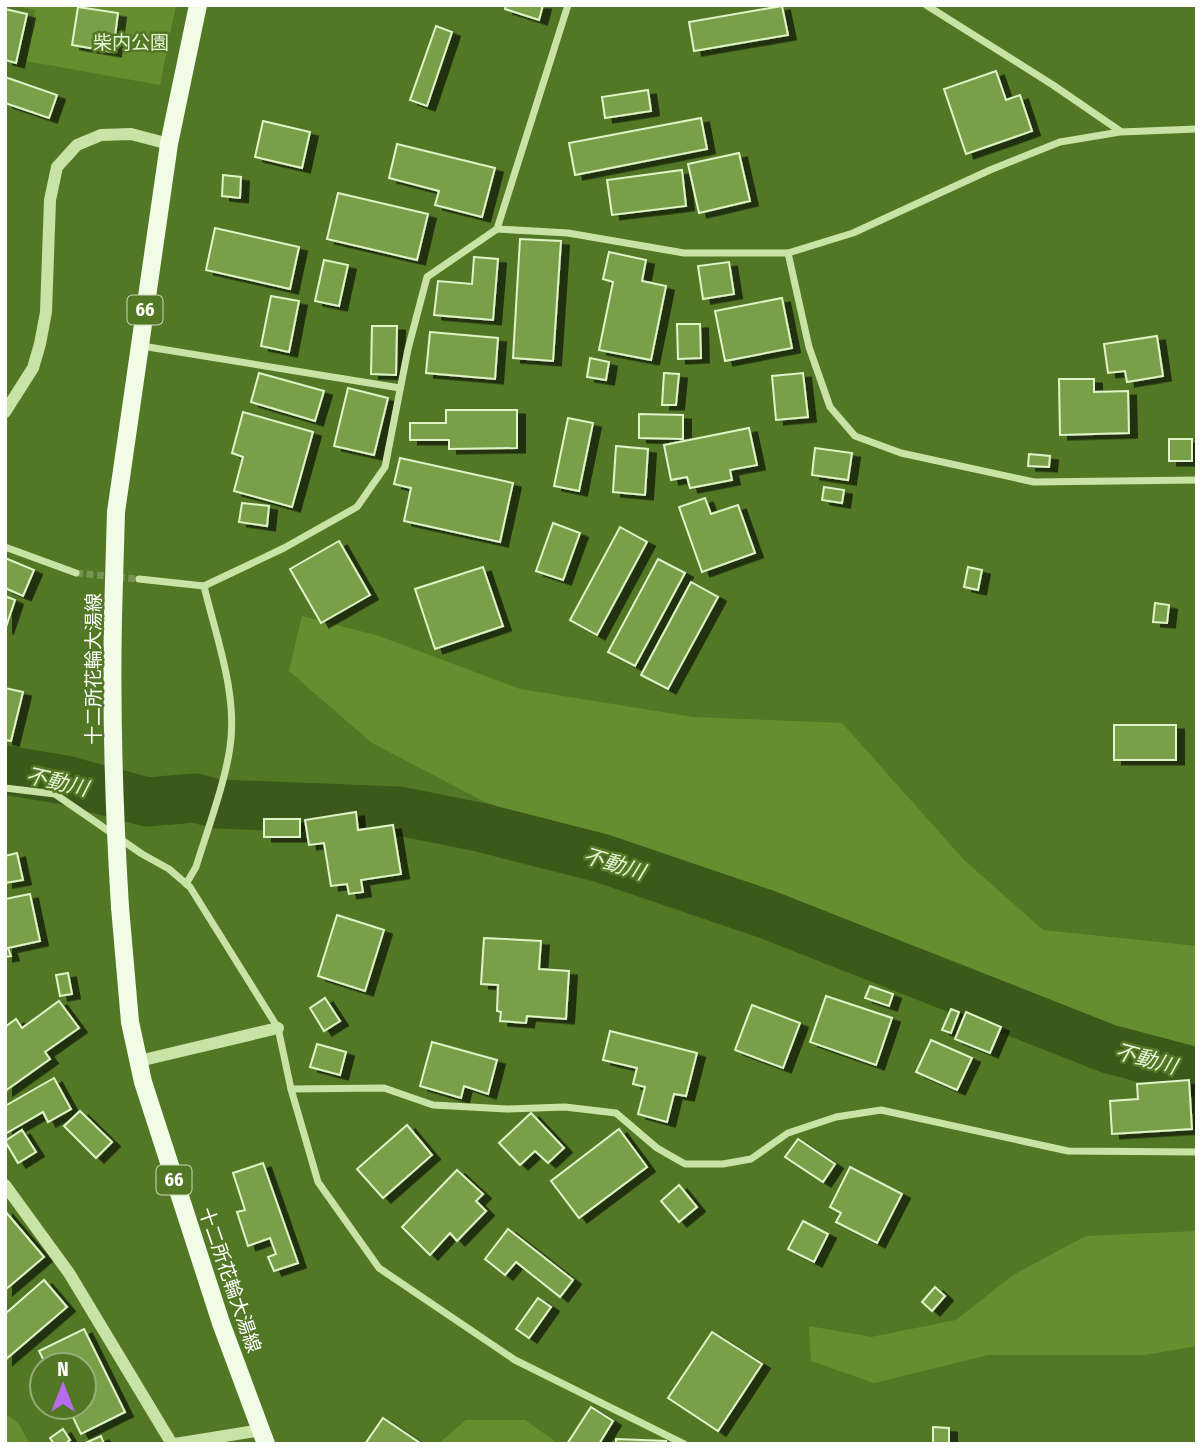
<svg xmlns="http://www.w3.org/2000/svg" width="1202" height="1449" viewBox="0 0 1202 1449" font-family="'Fira Sans Condensed','Noto Sans JP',sans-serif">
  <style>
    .green { fill: #658f2f }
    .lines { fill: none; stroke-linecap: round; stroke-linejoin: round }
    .river { stroke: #3b5919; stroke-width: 49 }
    .building { fill: #79a049; stroke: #e0f3c9; stroke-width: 2; filter: url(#shadow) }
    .minor-tunnel { stroke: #759351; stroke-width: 7; stroke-dasharray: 7 3.5; stroke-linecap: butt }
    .minor { stroke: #c9e3a6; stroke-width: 7 }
    .tertiary { stroke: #c9e3a6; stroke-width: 12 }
    .primary { stroke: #f1fce6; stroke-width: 18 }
    .primary-bridge { stroke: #f1fce6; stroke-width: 18 }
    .labels { text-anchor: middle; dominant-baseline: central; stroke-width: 5; stroke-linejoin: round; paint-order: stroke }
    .shield { fill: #527825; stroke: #cbd6be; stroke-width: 2 }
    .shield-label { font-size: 18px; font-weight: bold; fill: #fff }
    .park-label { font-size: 19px; fill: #e6f5d4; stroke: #527825 }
    .street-label { font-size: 19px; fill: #fff; stroke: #527825 }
    .water-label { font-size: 21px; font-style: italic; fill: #e8f5d8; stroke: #527825 }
  </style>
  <defs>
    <filter id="shadow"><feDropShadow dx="8" dy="4.5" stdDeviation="0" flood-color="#0009"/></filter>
  </defs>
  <rect width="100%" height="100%" fill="#527825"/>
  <!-- green -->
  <g class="green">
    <polygon points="13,5 176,5 160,85 26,61 35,10"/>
    <polygon points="302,616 379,636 520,689 693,717 842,723 964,860 1043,930 1197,946 1197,1070 841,932 623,855 481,800 372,743 289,671"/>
    <polygon points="1197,1231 1197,1346 1144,1355 988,1355 874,1383 811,1361 809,1326 871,1337 956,1320 1013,1275 1086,1236"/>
    <polygon points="5,1413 18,1423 30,1444 5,1444"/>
    <polygon points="466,1420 525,1420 559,1444 438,1444"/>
  </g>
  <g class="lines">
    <!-- river -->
    <polyline class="river" points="5,770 65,780 147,802 195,798 218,804 399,811 479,827 601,858 766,914 1109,1049 1197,1072"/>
  </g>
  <!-- building -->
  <g class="building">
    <polygon points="506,5 543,5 539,20 505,9"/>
    <polygon points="782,6 788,35 694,51 689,22"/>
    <polygon points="78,7 118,13 113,52 72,45"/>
    <polygon points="5,9 27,14 16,63 5,60"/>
    <polygon points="436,26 452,32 427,106 410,100"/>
    <polygon points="996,71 1006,100 1020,95 1032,131 966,154 944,89"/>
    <polygon points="5,77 57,95 49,118 5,103"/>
    <polygon points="648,90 651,111 605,118 602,97"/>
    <polygon points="701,118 707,149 575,175 569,143"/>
    <polygon points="263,121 310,132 302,168 255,157"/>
    <polygon points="397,144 495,168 482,217 435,205 439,191 389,178"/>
    <polygon points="739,153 750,201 699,213 688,164"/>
    <polygon points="682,170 686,206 612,215 607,180"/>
    <polygon points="223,175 241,177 240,198 222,196"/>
    <polygon points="338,193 428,214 417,260 327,239"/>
    <polygon points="215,228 299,247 290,289 206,270"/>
    <polygon points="520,239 561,241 553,361 513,358"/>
    <polygon points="609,252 646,260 642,281 666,286 651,360 599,350 613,282 603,279"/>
    <polygon points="474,257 498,259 493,320 434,315 438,281 472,284"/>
    <polygon points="324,260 348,265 339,306 315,301"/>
    <polygon points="729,262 734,294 703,299 698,266"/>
    <polygon points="271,296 299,301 289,352 261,346"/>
    <polygon points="782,298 792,348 725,361 715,311"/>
    <polygon points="677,324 700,324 701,358 678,359"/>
    <polygon points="372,326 397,326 396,375 371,374"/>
    <polygon points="430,332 498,338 495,379 426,373"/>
    <polygon points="1157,336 1163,376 1127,382 1125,371 1108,373 1104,344"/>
    <polygon points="590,358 609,362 606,380 587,377"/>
    <polygon points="259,373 324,391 315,421 251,402"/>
    <polygon points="664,373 679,374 676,405 662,405"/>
    <polygon points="803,373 808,417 776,420 772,376"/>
    <polygon points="1059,379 1094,379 1094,392 1128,391 1129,433 1060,435"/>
    <polygon points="348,388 388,398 374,455 334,446"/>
    <polygon points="446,410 517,410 517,448 449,449 449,440 410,440 410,423 446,423"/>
    <polygon points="243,412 313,432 292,507 234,491 243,457 232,453"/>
    <polygon points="639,414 683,415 683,439 639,438"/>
    <polygon points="568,418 593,423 579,491 554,486"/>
    <polygon points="749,428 757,465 730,470 732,480 690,488 687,477 671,480 664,445"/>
    <rect x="1169" y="439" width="23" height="22"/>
    <polygon points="616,446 648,449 645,495 613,492"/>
    <polygon points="815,448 852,453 848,480 812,475"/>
    <polygon points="1029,454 1050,456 1049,467 1028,466"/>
    <polygon points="400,458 513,483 500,542 404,521 411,488 394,484"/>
    <polygon points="824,487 844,490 842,503 822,500"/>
    <polygon points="705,498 711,514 738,505 755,553 702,572 679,507"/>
    <polygon points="242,503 269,506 267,526 239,522"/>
    <polygon points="553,523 580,533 563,580 536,571"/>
    <polygon points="620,527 647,542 597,635 570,620"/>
    <polygon points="339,541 370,595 321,623 290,569"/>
    <polygon points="5,558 34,570 23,596 5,588"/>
    <polygon points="658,559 685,573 635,666 608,652"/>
    <polygon points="483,567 503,626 435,649 415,589"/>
    <polygon points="968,567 982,570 978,590 964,587"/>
    <polygon points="691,582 718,597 668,689 641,675"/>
    <polygon points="5,596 15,600 5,630"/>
    <polygon points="1155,603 1169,605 1167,623 1153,622"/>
    <polygon points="5,688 23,692 11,741 5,740"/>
    <rect x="1114" y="725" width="62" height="35"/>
    <polygon points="356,812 358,830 393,825 401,874 361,880 363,892 349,894 347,884 331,886 324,843 309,845 305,820"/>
    <rect x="264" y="819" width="36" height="18"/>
    <polygon points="17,853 23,880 5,883 5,856"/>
    <polygon points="30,894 40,941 8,948 11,956 5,957 5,899"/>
    <polygon points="337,915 384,930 365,991 318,976"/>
    <polygon points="484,938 541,941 539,969 569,971 566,1019 527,1016 526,1023 500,1021 501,1012 497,1011 498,985 481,984"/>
    <polygon points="68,973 72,994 60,996 56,975"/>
    <polygon points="870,986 893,994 889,1006 865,998"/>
    <polygon points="826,996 892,1018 876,1065 810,1042"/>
    <polygon points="325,998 340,1021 324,1031 310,1008"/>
    <polygon points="59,1001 79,1028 45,1052 50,1059 5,1091 5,1027 16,1019 22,1028"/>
    <polygon points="752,1005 800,1023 783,1068 735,1050"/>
    <polygon points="951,1009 959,1012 951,1033 942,1030"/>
    <polygon points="966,1012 1001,1027 990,1053 955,1039"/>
    <polygon points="610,1031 697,1053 686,1096 674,1094 667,1122 638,1114 645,1087 633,1084 637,1068 603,1060"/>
    <polygon points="931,1040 972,1058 957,1090 916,1072"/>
    <polygon points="432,1042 497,1060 488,1094 464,1086 461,1098 420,1086"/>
    <polygon points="317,1044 346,1052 340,1075 310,1067"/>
    <polygon points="54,1078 71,1109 48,1122 43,1112 5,1134 5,1106"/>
    <polygon points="1189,1080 1192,1129 1112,1134 1110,1101 1138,1099 1137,1084"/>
    <polygon points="80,1111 112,1142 96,1158 64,1126"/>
    <polygon points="531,1113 564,1148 548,1163 535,1151 520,1165 499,1143"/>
    <polygon points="407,1125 432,1155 383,1198 357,1169"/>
    <polygon points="619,1129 647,1167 579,1218 551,1181"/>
    <polygon points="22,1130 36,1152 18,1163 5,1141"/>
    <polygon points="798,1139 835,1164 823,1182 785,1157"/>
    <polygon points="263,1163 298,1263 274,1271 268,1257 276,1254 270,1238 248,1246 237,1212 245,1210 233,1173"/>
    <polygon points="850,1167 902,1194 877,1243 836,1222 841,1213 830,1207"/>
    <polygon points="457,1170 483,1194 476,1201 486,1211 457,1241 450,1233 430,1255 402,1227"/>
    <polygon points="679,1185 697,1207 679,1222 661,1201"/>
    <polygon points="5,1211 44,1257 5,1290"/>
    <polygon points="803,1221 828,1234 814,1262 788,1249"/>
    <polygon points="508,1229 573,1280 560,1297 516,1262 505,1275 485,1259"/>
    <polygon points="44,1280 67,1307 5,1360 5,1314"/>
    <polygon points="935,1287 945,1296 932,1311 922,1302"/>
    <polygon points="538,1298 551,1307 529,1338 516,1329"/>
    <polygon points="84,1329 125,1412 81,1434 68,1407 84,1407 84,1365 46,1365 39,1351"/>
    <polygon points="712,1332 762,1364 718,1431 668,1398"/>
    <polygon points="591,1407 613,1421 599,1444 567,1444"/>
    <polygon points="383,1418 420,1443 365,1444"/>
    <polygon points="933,1427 949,1428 949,1444 933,1444"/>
    <polygon points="63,1429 70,1440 65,1444 54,1444 50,1438"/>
    <polygon points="101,1436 104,1444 83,1444"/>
    <polygon points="616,1439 666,1441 666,1444 616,1444"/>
  </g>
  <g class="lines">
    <!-- minor-tunnel -->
    <polyline class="minor-tunnel" points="76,573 139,579"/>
    <!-- minor -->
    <g class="minor">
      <polyline points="926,5 1053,85 1120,131"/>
      <polyline points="497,229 568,233 684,253 788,253 853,233 990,170 1060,142 1120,132 1197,129"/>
      <polyline points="788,253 809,347 830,407 855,436 901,453 1034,482 1197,480"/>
      <polyline points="142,346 400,388"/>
      <polyline points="5,547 76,573"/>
      <polyline points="139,579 204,586 284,548 357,507 385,467 408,349 427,277 497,229 568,5"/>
      <polyline points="5,788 55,794 142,854 169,869 190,887 278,1028 291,1089 318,1182 379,1268 515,1360 684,1444"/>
      <path d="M186,884L196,867C207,831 225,783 230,747C238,694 216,637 204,586"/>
      <polyline points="291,1089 384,1088 433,1105 507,1109 565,1107 616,1113 657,1148 685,1164 723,1164 751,1159 788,1133 836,1117 881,1110 1068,1151 1197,1152"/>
    </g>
    <!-- tertiary -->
    <g class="tertiary">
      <polyline points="5,412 33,368 40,344 46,312 50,200 57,167 77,145 101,135 131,134 169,144"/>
      <polyline points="139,1061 278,1028"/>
      <polyline points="5,1185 69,1273 172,1444"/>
      <polyline points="175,1444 261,1430"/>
    </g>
    <!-- primary -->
    <g class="primary">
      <polyline points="113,616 116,512 169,144 198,5"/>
      <polyline points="120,907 130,1022 143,1082 221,1323 266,1444"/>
    </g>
    <!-- primary-bridge -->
    <path class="primary-bridge" d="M113,616C111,713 114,810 120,907"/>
  </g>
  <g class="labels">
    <!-- shield labels -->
    <g class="shield">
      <rect x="127.5" y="295.5" width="35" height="29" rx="5"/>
      <rect x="156.5" y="1165.5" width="35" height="29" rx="5"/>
    </g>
    <g class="shield-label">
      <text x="145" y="310">66</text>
      <text x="174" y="1180">66</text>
    </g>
    <!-- park labels -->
    <g class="park-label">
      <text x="131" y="42">柴内公園</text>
    </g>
    <!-- street labels -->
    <g class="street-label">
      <text transform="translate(93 669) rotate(-90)">十二所花輪大湯線</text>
      <text transform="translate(230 1280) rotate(71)">十二所花輪大湯線</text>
    </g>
    <!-- water labels -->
    <g class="water-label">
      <text transform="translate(57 782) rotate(13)">不動川</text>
      <text transform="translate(614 864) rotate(17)">不動川</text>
      <text transform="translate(1146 1059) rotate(15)">不動川</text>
    </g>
  </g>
  <!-- border -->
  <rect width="1202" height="1449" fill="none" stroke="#ffffff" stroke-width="14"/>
  <!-- north arrow -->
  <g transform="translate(63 1386)"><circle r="33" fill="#527825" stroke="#97ae7c" stroke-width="2"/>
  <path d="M0-5L12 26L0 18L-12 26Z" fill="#b96bed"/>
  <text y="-10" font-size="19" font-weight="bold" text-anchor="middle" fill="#ffffff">N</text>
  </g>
</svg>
